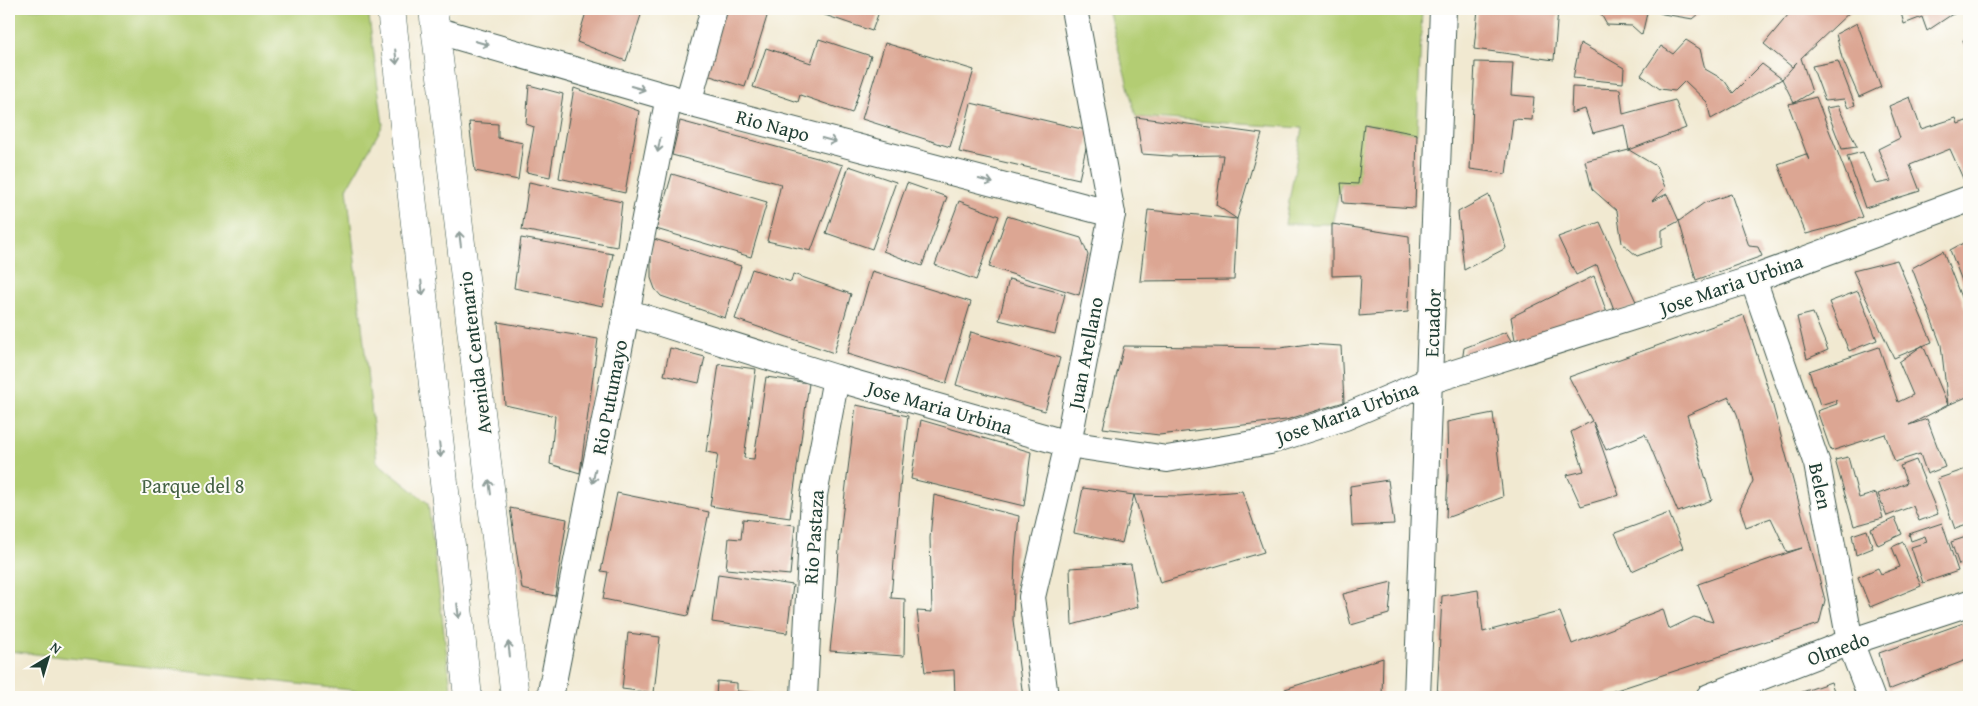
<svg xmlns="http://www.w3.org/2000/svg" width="1978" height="706" viewBox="0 0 1978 706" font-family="'Gentium Book Plus',serif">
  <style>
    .green { fill: #b3cd73; stroke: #698554 }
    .building { fill: #dca693 }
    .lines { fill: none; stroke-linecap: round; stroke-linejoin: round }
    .minor-casing { stroke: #3e574c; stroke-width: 28 }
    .tertiary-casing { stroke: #3e574c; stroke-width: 29 }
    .minor { stroke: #fff; stroke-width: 26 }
    .tertiary { stroke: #fff; stroke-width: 28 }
    .oneway { stroke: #8f9e9a }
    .labels { text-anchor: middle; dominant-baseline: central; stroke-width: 4; stroke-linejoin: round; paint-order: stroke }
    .street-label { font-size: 20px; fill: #1f3d34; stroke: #fdfcf7 }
    .park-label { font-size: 20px; fill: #446144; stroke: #fdfcf7 }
  </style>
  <rect width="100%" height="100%" fill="#fdfcf7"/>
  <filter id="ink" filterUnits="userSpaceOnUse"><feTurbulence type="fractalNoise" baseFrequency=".02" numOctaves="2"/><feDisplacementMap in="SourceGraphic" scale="10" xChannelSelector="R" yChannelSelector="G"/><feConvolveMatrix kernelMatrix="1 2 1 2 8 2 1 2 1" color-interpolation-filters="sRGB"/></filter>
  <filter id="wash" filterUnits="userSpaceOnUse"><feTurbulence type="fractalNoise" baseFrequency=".0096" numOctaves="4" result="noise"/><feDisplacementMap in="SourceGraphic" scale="20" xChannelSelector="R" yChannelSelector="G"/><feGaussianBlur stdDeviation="1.12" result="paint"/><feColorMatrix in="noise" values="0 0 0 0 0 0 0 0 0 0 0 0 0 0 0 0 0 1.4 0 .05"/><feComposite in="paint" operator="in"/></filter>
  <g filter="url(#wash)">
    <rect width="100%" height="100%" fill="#f1e9d1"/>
    <!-- green -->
    <g class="green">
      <polygon points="9,9 368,9 383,125 347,188 377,462 428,503 452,697 411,697 9,651"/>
      <polygon points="1108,9 1201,9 1212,10 1212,9 1422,9 1417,134 1365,124 1358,184 1341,183 1332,224 1285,224 1302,128 1136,117"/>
    </g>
    <g id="blocks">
      <!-- building -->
      <g class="building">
        <polygon points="587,9 643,9 626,61 577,42"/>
        <polygon points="724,9 769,10 745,87 704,74"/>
        <polygon points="807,9 880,9 872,31"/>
        <polygon points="1478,9 1558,9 1554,60 1474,49"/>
        <polygon points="1598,9 1630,9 1647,13 1642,35 1632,26 1607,25"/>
        <polygon points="1648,9 1705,9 1693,19 1663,14"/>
        <polygon points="1793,9 1853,9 1801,58 1812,92 1794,103 1816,97 1863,217 1837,226 1806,234 1778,164 1806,154 1809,160 1788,104 1794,103 1782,79 1797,62 1792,67 1764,44"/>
        <polygon points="1900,9 1967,9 1951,15 1927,31 1922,17 1904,24"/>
        <polygon points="1857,23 1881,87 1859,97 1842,58 1836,34"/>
        <polygon points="1969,38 1969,60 1963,40"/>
        <polygon points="819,39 871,56 852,113 800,95 798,102 753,87 766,48 811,63"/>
        <polygon points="1686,40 1700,49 1705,69 1724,80 1733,93 1762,64 1782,79 1711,119 1707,102 1685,81 1675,91 1660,89 1641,75 1661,46 1673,54"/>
        <polygon points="885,43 974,70 950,147 862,119"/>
        <polygon points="1580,43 1624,68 1623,83 1573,78"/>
        <polygon points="1838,61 1855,105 1848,108 1844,99 1825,101 1812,66"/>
        <polygon points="1475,62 1513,63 1511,95 1534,97 1532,120 1513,119 1506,174 1470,169"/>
        <polygon points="529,85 563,94 550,177 526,172 534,127 526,124"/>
        <polygon points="1572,87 1620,89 1623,114 1675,100 1686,128 1629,150 1624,125 1593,133 1585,109 1571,113"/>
        <polygon points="574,88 639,111 625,193 559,178"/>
        <polygon points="1910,97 1921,129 1956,118 1958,124 1969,120 1969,180 1965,183 1950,149 1910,165 1920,191 1865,208 1847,156 1863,152 1876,184 1891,181 1878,149 1900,138 1889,106"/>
        <polygon points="971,103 1090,131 1079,179 959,152"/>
        <polygon points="1838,106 1857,147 1842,149 1826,108"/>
        <polygon points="1136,117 1262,134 1237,219 1234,280 1140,281 1148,210 1237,219 1216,205 1223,155 1169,156 1142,154"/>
        <polygon points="680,121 843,165 811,251 767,241 781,184 672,155"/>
        <polygon points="469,122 498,124 498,138 523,143 518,180 475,171"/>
        <polygon points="1364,124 1417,134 1415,208 1343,203 1341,183 1358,184"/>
        <polygon points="1629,150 1656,166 1665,187 1652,201 1667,194 1679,221 1662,230 1662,247 1637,256 1622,243 1617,211 1592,189 1585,161"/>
        <polygon points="849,166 896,182 872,249 826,233"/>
        <polygon points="672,174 767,202 751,257 656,229"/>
        <polygon points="529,182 622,202 617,247 522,230"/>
        <polygon points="907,183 947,197 922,266 883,251"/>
        <polygon points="1731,194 1749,246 1758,247 1762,256 1696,280 1679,221 1704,203"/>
        <polygon points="1489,195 1506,248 1464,270 1458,212"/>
        <polygon points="959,201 999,216 976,280 935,265"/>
        <polygon points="1007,216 1081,238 1088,255 1079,295 989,267"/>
        <polygon points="1600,222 1638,306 1615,312 1597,265 1576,275 1558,237"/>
        <polygon points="1332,224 1409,236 1410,273 1408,312 1359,316 1361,275 1332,276"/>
        <polygon points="521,238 613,254 603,306 514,288"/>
        <polygon points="651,238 741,266 725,318 661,296 655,289 651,278"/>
        <polygon points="1969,240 1969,299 1950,250"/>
        <polygon points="1943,251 1969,318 1969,396 1948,405 1941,345 1912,268"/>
        <polygon points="1897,260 1932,342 1894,358 1853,271"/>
        <polygon points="752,269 791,282 793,274 851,294 834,353 735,319"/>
        <polygon points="872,271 971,302 946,384 847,354"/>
        <polygon points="1594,276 1608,316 1517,351 1511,317"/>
        <polygon points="1009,279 1065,294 1055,334 999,320"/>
        <polygon points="1858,291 1877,340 1849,351 1829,302"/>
        <polygon points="1813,313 1828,350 1807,359 1797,317"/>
        <polygon points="1744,315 1770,395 1825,600 1819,624 1595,697 1437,697 1442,596 1478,590 1483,632 1560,612 1572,644 1663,609 1669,629 1694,617 1713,622 1698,584 1802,548 1787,552 1771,518 1746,527 1740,508 1753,481 1737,414 1729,397 1687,415 1712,500 1678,512 1645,434 1606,450 1593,422 1619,495 1581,506 1567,475 1584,471 1571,432 1592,421 1569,377"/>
        <polygon points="498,322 598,339 580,473 550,464 555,416 505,405"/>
        <polygon points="971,332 1060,358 1045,411 956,385"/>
        <polygon points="1506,332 1517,351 1461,368 1464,348"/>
        <polygon points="1308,344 1341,346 1344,402 1286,420 1159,435 1103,428 1124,346 1280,348"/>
        <polygon points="1923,345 1948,405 1909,425 1927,419 1945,467 1927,474 1920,454 1895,462 1885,434 1831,451 1817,411 1837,404 1836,400 1820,405 1809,371 1879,347 1898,402 1913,395 1899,362"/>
        <polygon points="670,348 705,357 699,383 664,375"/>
        <polygon points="719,364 756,369 744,458 754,459 766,377 809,383 790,518 710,506 718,454 706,452"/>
        <polygon points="856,405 908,416 901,477 891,598 905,599 904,656 830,651 836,595 840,534"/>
        <polygon points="1493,413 1503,497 1446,518 1448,474 1447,422"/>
        <polygon points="921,420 1031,452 1024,506 911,479"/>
        <polygon points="1848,457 1859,498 1876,493 1883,518 1854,526 1835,460"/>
        <polygon points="1916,460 1938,514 1919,521 1913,506 1887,516 1878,494 1907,483 1900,466"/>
        <polygon points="1969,468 1969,530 1967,525 1955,529 1937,479"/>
        <polygon points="1388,480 1394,524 1352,526 1350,486"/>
        <polygon points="1083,488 1134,495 1122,543 1074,533"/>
        <polygon points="1242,491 1264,552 1160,583 1134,495 1180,496"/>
        <polygon points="617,493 709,512 688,616 603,599 608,572 601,571"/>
        <polygon points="934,495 1019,516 1015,557 1013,620 1023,697 955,697 954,670 925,672 917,611 932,612 930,538"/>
        <polygon points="510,508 567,519 555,596 522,589"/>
        <polygon points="1669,513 1683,548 1632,571 1615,533"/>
        <polygon points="1895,518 1902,534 1878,545 1871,529"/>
        <polygon points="743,519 795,525 790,575 726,569 729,538 741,539"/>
        <polygon points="1942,523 1958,571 1923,583 1911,547 1927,542 1925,536 1911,541 1909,534"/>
        <polygon points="1867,530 1873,548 1856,555 1852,535"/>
        <polygon points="1969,536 1969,562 1959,565 1951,542"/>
        <polygon points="1903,542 1921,586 1870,607 1858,577 1878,568 1881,574 1900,567 1892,547"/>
        <polygon points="1131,564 1138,607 1072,625 1070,568"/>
        <polygon points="718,574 793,585 787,633 712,622"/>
        <polygon points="1392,582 1389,614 1351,625 1343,594"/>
        <polygon points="1969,621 1969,659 1888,690 1879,653"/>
        <polygon points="628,633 660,637 654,693 622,689"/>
        <polygon points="1383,658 1382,697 1288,697 1285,689"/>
        <polygon points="717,681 737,683 737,691 783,696 783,697 716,697"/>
        <polygon points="1831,682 1836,697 1788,697"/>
      </g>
    </g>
  </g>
  <g filter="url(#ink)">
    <use href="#blocks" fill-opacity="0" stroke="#3e574c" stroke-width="1"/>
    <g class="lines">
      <defs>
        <g id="minor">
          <polyline points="435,30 688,103 1112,214"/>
          <polyline points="688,103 714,9"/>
          <polyline points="1753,279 1817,464 1850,642 1871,697"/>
          <polyline points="626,312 836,378 1068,444 1167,459 1270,441 1345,417 1429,381 1753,279 1969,199"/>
          <polyline points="550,697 669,97"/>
          <polyline points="804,697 814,495 836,378"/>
          <polyline points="1045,697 1032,597 1068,444 1112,214 1074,9"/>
          <polyline points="1417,697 1443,9"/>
          <polyline points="1709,697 1850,642 1969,603"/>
        </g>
        <g id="tertiary">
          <polyline points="391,9 468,697"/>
          <polyline points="433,9 515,697"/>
        </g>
      </defs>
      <!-- minor casing -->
      <use href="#minor" class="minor-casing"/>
      <!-- tertiary casing -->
      <use href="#tertiary" class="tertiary-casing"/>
      <!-- minor -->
      <use href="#minor" class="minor"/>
      <!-- tertiary -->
      <use href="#tertiary" class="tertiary"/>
    </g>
    <!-- one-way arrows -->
    <defs><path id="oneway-shaft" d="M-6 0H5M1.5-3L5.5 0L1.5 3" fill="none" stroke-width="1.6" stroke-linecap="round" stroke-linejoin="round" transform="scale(1.25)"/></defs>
    <g class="oneway">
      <use href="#oneway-shaft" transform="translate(482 43) rotate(16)"/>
      <use href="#oneway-shaft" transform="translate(396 57) rotate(84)"/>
      <use href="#oneway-shaft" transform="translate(638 88) rotate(16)"/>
      <use href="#oneway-shaft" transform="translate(829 140) rotate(15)"/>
      <use href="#oneway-shaft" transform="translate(659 145) rotate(101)"/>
      <use href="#oneway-shaft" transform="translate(986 181) rotate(15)"/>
      <use href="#oneway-shaft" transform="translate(460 239) rotate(-97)"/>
      <use href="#oneway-shaft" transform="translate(422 288) rotate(84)"/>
      <use href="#oneway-shaft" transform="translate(440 450) rotate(84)"/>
      <use href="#oneway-shaft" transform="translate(594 476) rotate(101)"/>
      <use href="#oneway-shaft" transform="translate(490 487) rotate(-97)"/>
      <use href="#oneway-shaft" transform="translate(458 611) rotate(84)"/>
      <use href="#oneway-shaft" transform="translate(509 649) rotate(-97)"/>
    </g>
  </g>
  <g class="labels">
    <!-- street labels -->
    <g class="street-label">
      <text transform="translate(773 125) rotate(15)">Rio Napo</text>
      <text transform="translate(1731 284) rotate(-19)">Jose Maria Urbina</text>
      <text transform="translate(1432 323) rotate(-88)">Ecuador</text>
      <text transform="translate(474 353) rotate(-97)">Avenida Centenario</text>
      <text transform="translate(1085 353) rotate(-79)">Juan Arellano</text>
      <text transform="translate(609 397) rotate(-79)">Rio Putumayo</text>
      <text transform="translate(940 407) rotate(16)">Jose Maria Urbina</text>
      <text transform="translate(1347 412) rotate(-20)">Jose Maria Urbina</text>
      <text transform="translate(1821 486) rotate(78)">Belen</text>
      <text transform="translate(813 537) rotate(-86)">Rio Pastaza</text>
      <text transform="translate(1838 648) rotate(-20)">Olmedo</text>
    </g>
    <!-- park labels -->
    <g class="park-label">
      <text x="193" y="485">Parque del 8</text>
    </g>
  </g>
  <!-- margin -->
  <rect width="1978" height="706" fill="none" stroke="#fdfcf7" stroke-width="30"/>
  <!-- north arrow -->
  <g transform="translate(48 658) rotate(38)" stroke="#fdfcf7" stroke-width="4" paint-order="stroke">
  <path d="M0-4L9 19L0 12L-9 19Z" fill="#1f3d34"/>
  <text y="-8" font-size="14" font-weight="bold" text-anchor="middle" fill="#1f3d34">N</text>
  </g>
</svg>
